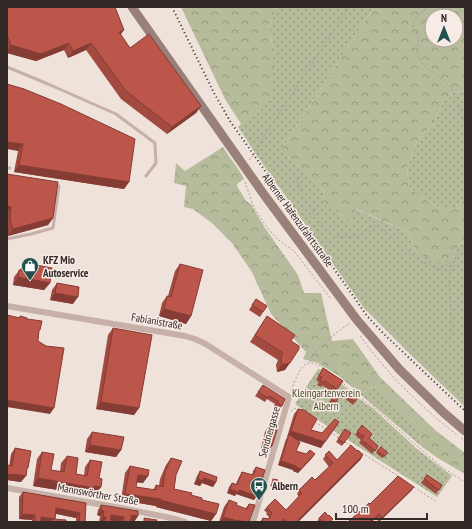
<svg xmlns="http://www.w3.org/2000/svg" width="472" height="529" viewBox="0 0 472 529" font-family="'PT Sans Narrow',sans-serif">
  <style>
    .grass { fill: url(#grass-dots) }
    .forest { fill: url(#forest-crowns); fill-rule: evenodd }
    .lines { fill: none; stroke-linecap: round; stroke-linejoin: round }
    .path { stroke: #b19a91; stroke-width: 1; stroke-dasharray: 2 2; stroke-linecap: butt }
    .lane { stroke: #c6b0a7; stroke-width: 3 }
    .street { stroke: #c6b0a7; stroke-width: 6 }
    .secondary { stroke: #998078; stroke-width: 9 }
    .rail { stroke: #332927; stroke-width: 2; stroke-dasharray: 1 3; stroke-linecap: butt }
    .wall { fill: #a24a40 }
    .shaded-wall { fill: #843c34 }
    .building { fill: #bc564b; stroke: #843c34 }
    .labels { text-anchor: middle; dominant-baseline: central; stroke-width: 3; stroke-linejoin: round; paint-order: stroke }
    .street-label { font-size: 11px; fill: #332927; stroke: #f7ece5 }
    .poi-label { font-size: 11px; font-weight: bold; fill: #332927; stroke: #f7ece5; text-anchor: start }
    .park-label { font-size: 11px; fill: #474f2d; stroke: #f7ece5 }
  </style>
  <defs>
    <pattern id="grass-dots" width="8" height="8" patternUnits="userSpaceOnUse"><rect width="8" height="8" fill="#b6bc9b"/><path d="M2 2h.1M6 6h.1" fill="none" stroke="#95997e" stroke-width="1.8" stroke-linecap="round"/></pattern>
    <pattern id="forest-crowns" width="20" height="18" patternUnits="userSpaceOnUse"><rect width="20" height="18" fill="#b6bc9b"/><path d="M2 6a3 3 0 1 1 6 0M12 15a3 3 0 1 1 6 0" fill="none" stroke="#95997e"/></pattern>
  </defs>
  <rect width="100%" height="100%" fill="#efe2da"/>
  <!-- grass -->
  <g class="grass">
    <polygon points="276,7 374,7 281,150 323,190 324,196 324,204 334,209 350,223 355,209 407,232 417,253 451,260 459,244 465,241 465,407 409,353 364,308 260,160 238,127 241,124 274,54 269,28"/>
    <polygon points="454,91 465,92 465,199 452,210 436,206 409,188 407,168 417,141 433,124 444,100"/>
    <polygon points="318,369 323,370 336,379 358,398 374,409 417,449 452,476 437,497 337,433 295,404"/>
    <polygon points="375,386 418,426 421,446 360,394"/>
  </g>
  <!-- forest -->
  <g class="forest">
    <polygon points="181,7 276,7 269,28 274,54 271,95 259,113 241,124 225,99"/>
    <path d="M374,7H465V92L454,91L444,100L433,124L417,141L407,168L409,188L436,206L452,210L465,199V241L459,244L451,260L441,263L417,253L407,232L356,209L350,223L334,209L328,208L324,204V196L323,190L281,150ZM432,16H456V40H432Z"/>
    <path d="M223,147C230,159 238,167 244,179L237,184V186L246,201L251,204L265,228L298,275L304,293H321L332,341L353,339L379,376L435,430L465,453V474L436,457L421,446L418,426L375,386L360,394L339,376L318,363L303,359L306,352L271,314L252,272L232,243L212,223L193,209L184,207L186,186L174,183L176,163L185,171Z"/>
  </g>
  <g class="lines">
    <!-- path -->
    <g class="path">
      <path d="M428,7C423,12 413,18 413,26C414,30 417,33 418,37C419,43 416,47 417,53C421,70 440,74 450,87C458,98 461,113 465,125"/>
      <polyline points="278,158 295,177 299,184 301,193 319,221 324,224 333,235 336,237 357,236 370,227 377,226 381,227 390,235 418,261 435,267 440,269 443,268 447,265 456,257 460,251 465,247"/>
      <polyline points="249,160 258,150 261,141 349,7"/>
      <polyline points="245,182 254,208 266,226 276,238 294,251 331,299"/>
      <path d="M360,336C374,355 389,373 406,390C422,406 439,421 457,435"/>
      <path d="M443,348C448,341 451,336 452,328L449,281L450,272L456,257"/>
      <path d="M310,362C311,350 339,331 350,323"/>
      <polyline points="341,381 355,395 374,407 409,439 443,468 465,482"/>
      <path d="M291,390C301,367 304,352 331,373"/>
      <polyline points="291,411 295,408 298,410"/>
      <polyline points="315,422 326,429"/>
      <polyline points="330,432 339,438"/>
      <polyline points="461,438 465,441"/>
      <polyline points="345,442 398,476"/>
      <polyline points="414,487 435,501"/>
    </g>
    <!-- lane -->
    <g class="lane">
      <polyline points="7,67 48,84 116,114 155,143 156,163 146,176"/>
      <polyline points="7,168 10,168"/>
      <polyline points="7,239 31,234 53,228 59,186 55,185"/>
    </g>
    <!-- street -->
    <g class="street">
      <polyline points="7,306 185,336 195,339 204,343 289,397 253,522"/>
      <polyline points="7,488 121,508 171,518 185,522"/>
    </g>
    <!-- secondary -->
    <polyline class="secondary" points="132,7 265,196 357,320 399,369 444,413 465,431"/>
    <!-- rail -->
    <polyline class="rail" points="172,7 214,93 230,121 356,300 367,316 384,334 465,411"/>
  </g>
  <!-- wall -->
  <g class="wall">
    <polygon points="7,7 121,35 130,48 201,106 196,113 167,134 121,99 86,50 68,58 64,50 36,61 7,53"/>
    <polygon points="7,84 129,182 124,189 14,172 18,151"/>
    <polygon points="7,174 53,218 48,225 8,236 7,233"/>
    <polygon points="25,263 50,283 44,290 13,285 14,277"/>
    <polygon points="180,264 191,316 186,324 159,316 162,303 167,296 168,296 175,271"/>
    <polygon points="57,283 73,304 50,300 52,290"/>
    <polygon points="256,299 267,306 260,317 249,310"/>
    <polygon points="267,316 291,341 285,370 277,372 276,365 278,360 250,342"/>
    <polygon points="113,328 139,408 134,415 96,409 108,335"/>
    <polygon points="323,368 343,381 334,394 322,385 321,387 317,385 319,382 316,380"/>
    <polygon points="263,385 282,406 280,409 274,406 275,404 267,399 265,402 255,396"/>
    <polygon points="349,390 358,397 353,405 343,397"/>
    <polygon points="335,393 336,402 333,407 328,404"/>
    <polygon points="298,409 321,448 297,440 296,451 312,458 298,473 293,471 293,470 278,465 286,439 288,437 287,437 294,414"/>
    <polygon points="362,425 369,438 378,446 372,454 363,446 359,443 361,440 355,435"/>
    <polygon points="268,427 272,446 268,451 261,448 265,432"/>
    <polygon points="345,429 351,433 342,446 336,442"/>
    <polygon points="92,432 121,450 116,457 85,452 87,439"/>
    <polygon points="15,448 26,471 21,482 7,480 11,454"/>
    <polygon points="329,451 337,460 361,459 298,522 260,522 263,518 268,519 269,517 266,514 267,513 264,510 267,507 286,510 299,497 297,494 299,490 315,480 329,467 323,459"/>
    <polygon points="377,451 386,456 382,458 376,453"/>
    <polygon points="42,452 51,470 60,472 61,463 67,456 76,474 84,476 85,467 90,460 99,478 101,487 96,494 90,493 89,495 33,486 37,459"/>
    <polygon points="171,458 176,475 174,489 202,500 216,514 211,521 156,507 156,506 121,500 125,473 130,466 148,476 143,483 137,482 136,487 153,490 156,485 159,486 160,479 166,465"/>
    <polygon points="256,467 254,500 236,494 235,496 227,493 229,487 232,483 236,484 239,477 242,472 252,475 253,471"/>
    <polygon points="200,471 216,482 213,487 202,483 200,486 194,484 197,476"/>
    <polygon points="427,475 442,485 436,494 421,483"/>
    <polygon points="414,487 411,491 379,522 376,518 370,504"/>
    <polygon points="23,492 86,503 85,522 76,522 76,518 56,514 55,520 66,522 32,522 32,520 19,519 19,497"/>
    <polygon points="229,500 236,505 245,509 249,504 249,522 219,522 224,507"/>
    <polygon points="101,505 138,516 134,522 131,521 130,522 120,522 110,520 110,522 99,522 100,516 97,515 98,510"/>
    <polygon points="319,518 330,522 317,522"/>
  </g>
  <!-- shaded-wall -->
  <g class="shaded-wall">
    <polygon points="124,30 119,37 119,32"/>
    <polygon points="69,43 64,50 36,61 7,53 7,51 11,45"/>
    <polygon points="91,43 86,50 68,58 73,51"/>
    <polygon points="201,106 196,113 167,134 172,127"/>
    <polygon points="7,142 23,144 18,151 7,149"/>
    <polygon points="19,165 129,182 124,189 14,172"/>
    <polygon points="7,206 11,207 7,213"/>
    <polygon points="53,218 48,225 8,236 13,229"/>
    <polygon points="18,277 50,283 44,290 13,285"/>
    <polygon points="55,293 78,297 73,304 50,300"/>
    <polygon points="164,309 191,316 186,324 159,316"/>
    <polygon points="290,363 285,370 277,372 282,365"/>
    <polygon points="7,400 54,408 50,414 7,407"/>
    <polygon points="101,402 139,408 134,415 96,409"/>
    <polygon points="291,431 325,442 321,448 289,437 289,434 288,437 287,437"/>
    <polygon points="264,444 272,446 268,451 261,448"/>
    <polygon points="90,445 121,450 116,457 85,452"/>
    <polygon points="315,454 312,458 298,473 293,471 296,467"/>
    <polygon points="363,455 361,459 298,522 297,522 299,519"/>
    <polygon points="281,461 296,466 293,470 278,465"/>
    <polygon points="7,474 11,474 26,476 21,482 7,480"/>
    <polygon points="138,475 148,476 143,483 133,482"/>
    <polygon points="38,478 101,487 96,494 90,493 89,495 33,486"/>
    <polygon points="204,478 216,482 213,487 202,483 200,486 194,484 198,479"/>
    <polygon points="272,483 277,485 275,487 270,486"/>
    <polygon points="414,487 411,491 379,522 382,518"/>
    <polygon points="230,489 239,490 257,496 254,500 236,494 235,496 227,493"/>
    <polygon points="125,494 161,499 156,506 121,500"/>
    <polygon points="160,500 216,514 211,521 156,507"/>
    <polygon points="56,508 80,513 76,518 53,513"/>
    <polygon points="101,510 104,511 100,516 97,515"/>
    <polygon points="22,514 35,515 32,520 19,519"/>
    <polygon points="379,514 376,518 372,522 370,522"/>
    <polygon points="111,515 124,517 120,522 107,520"/>
    <polygon points="132,515 138,516 134,522 128,521"/>
    <polygon points="41,517 55,519 52,519 50,522 38,522"/>
    <polygon points="103,517 106,517 103,522 100,522"/>
    <polygon points="223,517 238,520 244,522 220,522"/>
  </g>
  <!-- building -->
  <g class="building">
    <polygon points="7,7 115,7 124,30 119,32 130,48 149,34 201,106 172,127 126,91 91,43 73,51 69,43 41,54 11,45 7,35"/>
    <polygon points="7,84 24,89 61,104 135,139 129,182 19,165 23,144 7,142"/>
    <polygon points="7,174 58,182 53,218 13,229 10,220 11,207 7,206"/>
    <polygon points="25,263 52,268 50,283 18,277 19,270 23,271"/>
    <polygon points="180,264 203,270 191,316 164,309 167,296 171,297"/>
    <polygon points="57,283 79,287 78,297 55,293"/>
    <polygon points="256,299 267,306 263,312 252,305"/>
    <polygon points="7,315 20,318 20,316 27,318 27,319 42,321 40,330 39,330 38,341 46,346 64,348 54,408 7,400"/>
    <polygon points="267,316 295,335 291,341 299,346 299,349 290,363 282,365 281,357 283,353 255,335"/>
    <polygon points="113,328 152,335 139,408 101,402"/>
    <polygon points="323,368 343,381 337,389 325,381 324,383 320,380 322,377 319,376"/>
    <polygon points="263,385 285,399 282,406 277,402 278,401 269,396 268,398 258,392"/>
    <polygon points="349,390 358,397 355,402 345,395"/>
    <polygon points="335,393 340,396 336,402 331,399"/>
    <polygon points="298,409 304,410 317,419 311,430 322,433 335,419 339,422 325,442 291,431"/>
    <polygon points="362,425 372,434 369,438 378,446 375,451 365,442 365,443 361,440 364,436 357,432"/>
    <polygon points="268,427 277,430 272,446 264,444"/>
    <polygon points="345,429 351,433 344,443 338,439"/>
    <polygon points="92,432 124,437 121,450 90,445"/>
    <polygon points="289,434 300,442 296,451 306,454 310,450 315,454 301,469 296,467 296,466 281,461"/>
    <polygon points="351,445 357,451 358,450 363,455 299,519 299,520 297,522 287,522 283,519 280,522 262,522 263,518 269,519 272,513 269,510 269,509 267,507 275,499 286,510 302,493 299,490 312,477 315,480 333,463 325,455 329,451 337,460"/>
    <polygon points="381,447 388,453 384,456 377,451"/>
    <polygon points="15,448 31,451 28,468 27,468 26,476 11,474 11,475 7,474 7,465 12,466"/>
    <polygon points="42,452 54,454 51,470 64,472 67,456 78,458 76,474 87,476 90,460 102,462 99,478 102,479 101,487 94,486 94,488 38,478"/>
    <polygon points="171,458 182,461 176,475 174,489 192,493 191,495 202,498 202,500 219,504 216,514 160,500 161,499 125,494 130,466 149,470 148,476 138,475 136,487 156,490 156,485 163,487 165,472"/>
    <polygon points="256,467 265,470 257,496 239,490 238,492 230,489 232,483 237,485 242,472 253,475"/>
    <polygon points="200,471 217,477 216,482 204,478 203,481 198,479"/>
    <polygon points="427,475 442,485 439,490 424,479"/>
    <polygon points="398,476 414,487 382,518 379,514 370,522 348,522 369,503 370,504"/>
    <polygon points="273,479 278,480 277,485 272,483"/>
    <polygon points="23,492 86,503 85,522 79,522 80,513 56,508 55,519 41,517 41,522 35,522 35,515 22,514"/>
    <polygon points="229,500 237,503 236,505 247,509 249,504 255,505 249,522 244,522 238,520 238,521 223,517"/>
    <polygon points="101,505 138,511 138,516 132,515 130,522 124,522 124,517 111,515 110,522 105,522 106,517 103,517 104,511 101,510"/>
    <polygon points="325,512 328,516 329,515 333,519 330,522 321,522 322,521 319,518"/>
    <polygon points="144,518 157,520 156,522 144,522"/>
    <polygon points="52,519 66,520 66,522 51,522"/>
  </g>
  <!-- icons -->
  <defs>
    <symbol id="shop-pin" viewBox="-11 -11 22 30"><path d="M0 17L-7.5 6A9.5 9.5 0 1 1 7.5 6Z" fill="#20514d" stroke="#f7ece5"/><path d="M-5-2.5h2.3a2.7 3.5 0 0 1 5.4 0H5L5.5 6h-11ZM-1.5-2.5h3a1.5 2.3 0 0 0-3 0Z" fill="#fff"/></symbol>
    <symbol id="bus-pin" viewBox="-11 -11 22 30"><path d="M0 17L-7.5 6A9.5 9.5 0 1 1 7.5 6Z" fill="#20514d" stroke="#f7ece5"/><path d="M-5-6H5V4H4V6H2V4H-2V6H-4V4H-5ZM-3.5-4V0h7V-4ZM-3.5 1.2v1.5H-2V1.2ZM2 1.2v1.5H3.5V1.2Z" fill="#fff"/></symbol>
  </defs>
  <g fill-rule="evenodd">
    <use href="#shop-pin" x="20" y="256" width="20" height="27"/>
    <use href="#bus-pin" x="249" y="476" width="20" height="27"/>
  </g>
  <g class="labels">
    <!-- street labels -->
    <g class="street-label">
      <text transform="translate(298 220) rotate(54)">Alberner Hafenzufahrtsstraße</text>
      <text transform="translate(157 321) rotate(10)">Fabianistraße</text>
      <text transform="translate(269 432) rotate(-74)">Sendnergasse</text>
      <text transform="translate(98 494) rotate(10)">Mannswörther Straße</text>
    </g>
    <!-- poi labels -->
    <g class="poi-label">
      <text x="43" y="260">KFZ Mio<tspan x="43" dy="13">Autoservice</tspan></text>
      <text x="272" y="486">Albern</text>
    </g>
    <!-- park labels -->
    <g class="park-label">
      <text x="326" y="393">Kleingartenverein<tspan x="326" dy="13">Albern</tspan></text>
    </g>
  </g>
  <!-- border -->
  <rect width="472" height="529" fill="none" stroke="#332927" stroke-width="16"/>
  <!-- north arrow -->
  <g transform="translate(444 28)"><circle r="19" fill="#f7ece5" stroke="#a99e99"/>
  <path d="M0-3L7 15L0 10L-7 15Z" fill="#20514d"/>
  <text y="-6" font-size="11" font-weight="bold" text-anchor="middle" fill="#332927">N</text>
  </g>
  <!-- scale -->
  <path d="M336 513v6h91v-6" fill="none" stroke="#332927" stroke-width="2"/>
  <text x="342" y="513" font-size="12" fill="#332927" stroke="#f7ece5" stroke-width="3" paint-order="stroke">100 m</text>
</svg>
